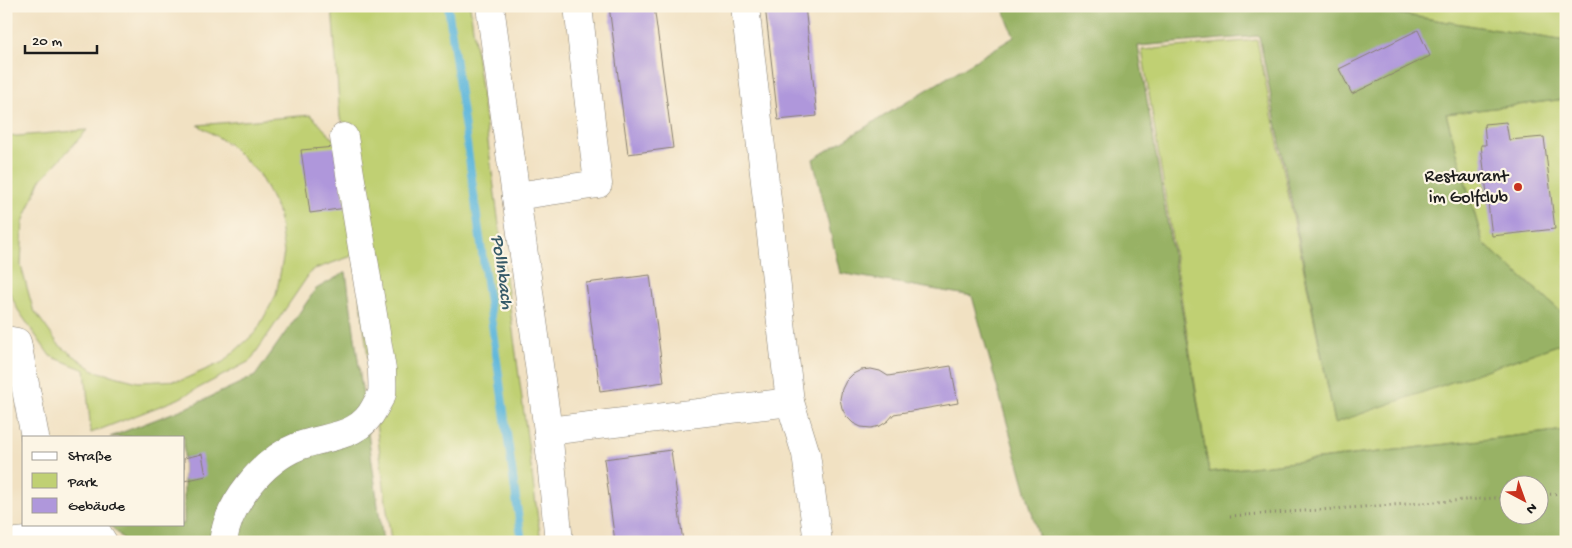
<svg xmlns="http://www.w3.org/2000/svg" width="1572" height="548" viewBox="0 0 1572 548" font-family="'Gochi Hand',sans-serif">
  <style>
    .green { fill: #c0d073; stroke: #6e7648 }
    .forest { fill: #98b265; stroke: #5a6740; fill-rule: evenodd }
    .lines { fill: none; stroke-linecap: round; stroke-linejoin: round }
    .stream { stroke: #5eb7db; stroke-width: 8 }
    .building { fill: #af97db }
    .minor-casing { stroke: #867e6f; stroke-width: 29 }
    .path { stroke: #867e6f; stroke-width: 3; stroke-dasharray: 1 4; stroke-linecap: butt }
    .minor { stroke: #fff; stroke-width: 28 }
    .poi-dot { fill: #c8321e; stroke: #fcf5e5; stroke-width: 2 }
    .labels { text-anchor: middle; dominant-baseline: central; stroke-width: 4.5; stroke-linejoin: round; paint-order: stroke }
    .poi-label { font-size: 18px; fill: #1c1c1c; stroke: #fcf5e5; text-anchor: end }
    .water-label { font-size: 19px; font-style: italic; fill: #365a68; stroke: #fcf5e5 }
  </style>
  <rect width="100%" height="100%" fill="#fcf5e5"/>
  <filter id="ink" filterUnits="userSpaceOnUse"><feTurbulence type="fractalNoise" baseFrequency=".02" numOctaves="2"/><feDisplacementMap in="SourceGraphic" scale="10" xChannelSelector="R" yChannelSelector="G"/><feConvolveMatrix kernelMatrix="1 2 1 2 8 2 1 2 1" color-interpolation-filters="sRGB"/></filter>
  <filter id="wash" filterUnits="userSpaceOnUse"><feTurbulence type="fractalNoise" baseFrequency=".0096" numOctaves="4" result="noise"/><feDisplacementMap in="SourceGraphic" scale="20" xChannelSelector="R" yChannelSelector="G"/><feGaussianBlur stdDeviation="1.12" result="paint"/><feColorMatrix in="noise" values="0 0 0 0 0 0 0 0 0 0 0 0 0 0 0 0 0 1.4 0 .05"/><feComposite in="paint" operator="in"/></filter>
  <g filter="url(#wash)">
    <rect width="100%" height="100%" fill="#f1e1c2"/>
    <!-- green -->
    <g class="green">
      <polygon points="332,6 470,6 541,542 391,542 355,255 312,270 250,361 178,399 91,433 85,370 50,356 18,310 9,291 6,279 6,137 87,130 40,181 23,222 21,266 33,309 59,345 95,371 138,382 182,380 223,362 256,332 276,295 284,253 278,211 259,174 229,144 198,125 311,115 333,139 354,134 340,118"/>
      <polygon points="1399,6 1566,6 1566,41 1399,14"/>
      <polygon points="1257,40 1335,422 1566,342 1566,430 1209,472 1142,50"/>
      <polygon points="1566,99 1566,316 1483,243 1446,114"/>
    </g>
    <!-- forest -->
    <g class="forest">
      <path d="M1002,6H1396L1399,14L1566,41V99L1446,114L1483,243L1566,316V342L1335,423L1259,36L1138,46L1209,472L1566,430V542H1040L972,296L840,273L813,159L1014,37ZM1510,486H1540V516H1510Z"/>
      <polygon points="346,272 383,542 126,542 109,524 184,524 184,437 110,437 193,405 255,376 316,289"/>
    </g>
    <g class="lines">
      <!-- stream -->
      <polyline class="stream" points="448,6 522,542"/>
    </g>
    <g id="blocks">
      <!-- building -->
      <g class="building">
        <polygon points="609,6 654,6 673,148 628,154"/>
        <polygon points="765,6 805,6 817,116 778,120"/>
        <polygon points="1418,30 1430,56 1352,94 1339,69"/>
        <polygon points="1506,122 1509,140 1544,137 1555,229 1492,236 1481,145 1486,145 1484,124"/>
        <polygon points="335,147 346,208 310,213 301,150"/>
        <polygon points="650,275 664,382 600,391 586,283"/>
        <polygon points="951,366 958,403 894,414 888,421 880,426 871,428 861,427 853,423 846,416 842,408 840,399 842,389 846,381 853,374 861,370 871,369 880,371 888,376"/>
        <polygon points="671,450 683,542 615,542 604,459"/>
        <polygon points="202,454 206,476 184,481 184,458"/>
      </g>
    </g>
  </g>
  <g filter="url(#ink)">
    <use href="#blocks" fill-opacity="0" stroke="#867e6f" stroke-width="1"/>
    <g class="lines">
      <defs>
        <g id="minor">
          <polyline points="490,6 548,431 559,542"/>
          <polyline points="745,6 790,402 806,454 818,542"/>
          <polyline points="516,196 598,184 578,6"/>
          <polyline points="6,340 17,342 35,437"/>
          <polyline points="548,431 790,402"/>
          <polyline points="17,542 98,534 103,542"/>
          <path d="M223,542C228,503 263,460 299,446C327,435 359,439 375,407C377,403 380,398 382,394C383,387 382,378 382,370L344,137"/>
        </g>
      </defs>
      <!-- minor casing -->
      <use href="#minor" class="minor-casing"/>
      <!-- path -->
      <g class="path">
        <polyline points="1540,495 1566,493"/>
        <polyline points="1230,516 1510,497"/>
      </g>
      <!-- minor -->
      <use href="#minor" class="minor"/>
    </g>
  </g>
  <!-- markers -->
  <circle class="poi-dot" cx="1518" cy="187" r="5"/>
  <g class="labels">
    <!-- poi labels -->
    <g class="poi-label">
      <text x="1508" y="177">Restaurant<tspan x="1508" dy="21">im Golfclub</tspan></text>
    </g>
    <!-- water labels -->
    <g class="water-label">
      <text transform="translate(501 272) rotate(82)">Pollnbach</text>
    </g>
  </g>
  <!-- margin -->
  <rect width="1572" height="548" fill="none" stroke="#fcf5e5" stroke-width="25"/>
  <!-- legend -->
  <rect x="22" y="436" width="162" height="90" fill="#fcf5e5" stroke="#a29e95"/>
  <rect x="32" y="452" width="25" height="8" fill="#ffffff" stroke="#a29e95"/>
  <text x="68" y="460" font-size="15" fill="#1c1c1c">Straße</text>
  <rect x="32" y="473" width="25" height="15" fill="#c0d073" stroke="#a29e95"/>
  <text x="68" y="486" font-size="15" fill="#1c1c1c">Park</text>
  <rect x="32" y="498" width="25" height="15" fill="#af97db" stroke="#a29e95"/>
  <text x="68" y="510" font-size="15" fill="#1c1c1c">Gebäude</text>
  <!-- north arrow -->
  <g transform="translate(1524 500) rotate(139)"><circle r="24" fill="#fcf5e5" stroke="#a29e95"/>
  <path d="M0-4L9 19L0 12L-9 19Z" fill="#c8321e"/>
  <text y="-8" font-size="14" font-weight="bold" text-anchor="middle" fill="#1c1c1c">N</text>
  </g>
  <!-- scale -->
  <path d="M25 45v8h72v-8" fill="none" stroke="#1c1c1c" stroke-width="2.5"/>
  <text x="32" y="45" font-size="15" fill="#1c1c1c" stroke="#fcf5e5" stroke-width="4" paint-order="stroke">20 m</text>
</svg>
